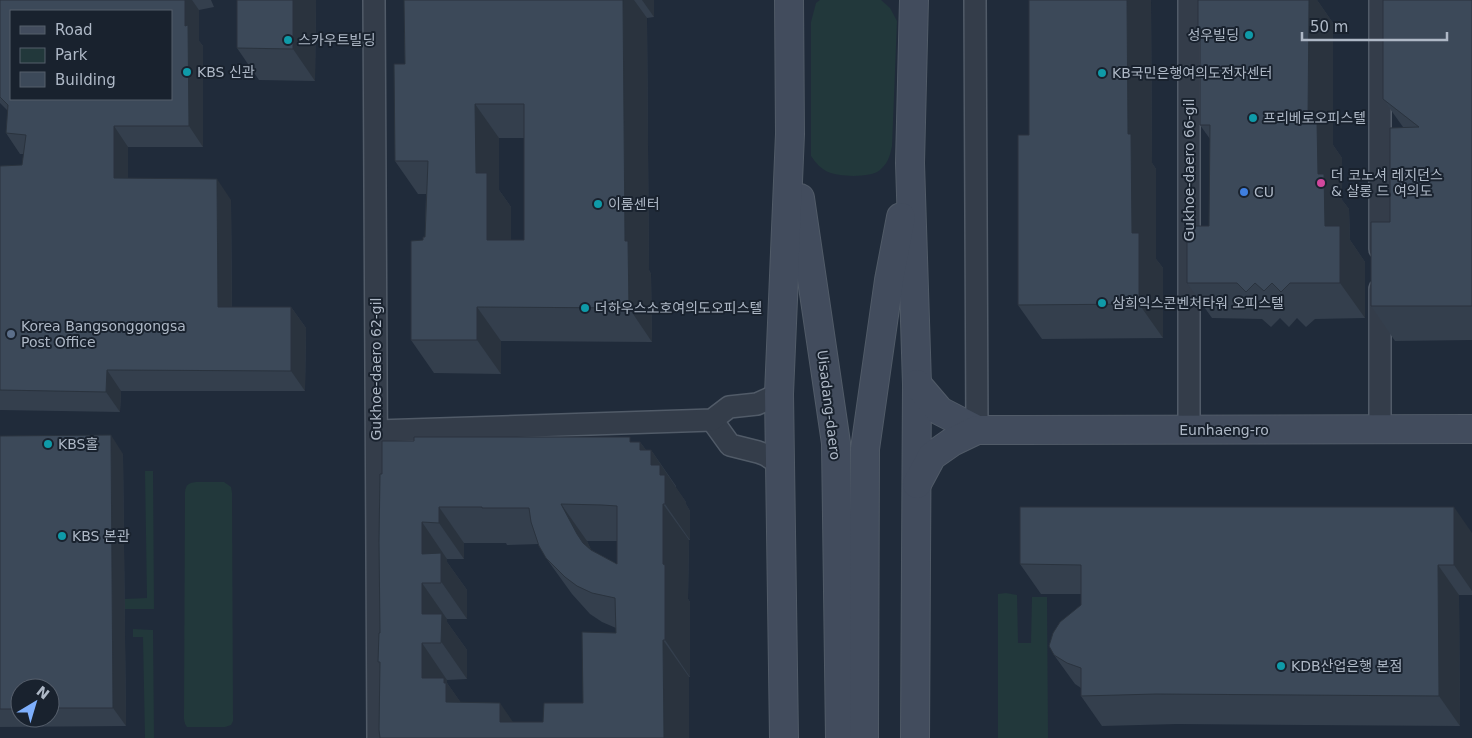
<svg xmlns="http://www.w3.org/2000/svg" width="1472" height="738" viewBox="0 0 1472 738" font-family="'DejaVu Sans','Noto Sans KR',sans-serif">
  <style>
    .green { fill: #22383b }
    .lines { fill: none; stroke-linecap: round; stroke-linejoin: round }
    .street-casing { stroke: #515b68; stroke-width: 24 }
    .secondary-casing { stroke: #515b68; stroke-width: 30 }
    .street { stroke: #343d4a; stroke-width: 21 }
    .secondary { stroke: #424c5d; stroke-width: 28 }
    .wall { fill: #343f4d; fill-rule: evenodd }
    .shaded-wall { fill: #2a333e }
    .building { fill: #3c4959; stroke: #2a333e; fill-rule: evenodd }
    .culture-dot { fill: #0f9aa8; stroke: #19222e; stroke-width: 2 }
    .hotel-dot { fill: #d1479c; stroke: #19222e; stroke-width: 2 }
    .shop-dot { fill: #3f7fe0; stroke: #19222e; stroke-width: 2 }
    .service-dot { fill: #5c6f8a; stroke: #19222e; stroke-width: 2 }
    .labels { text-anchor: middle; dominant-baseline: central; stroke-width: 4; stroke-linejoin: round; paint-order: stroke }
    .poi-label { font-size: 14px; fill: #aeb8c6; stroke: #19222e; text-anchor: start }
    .street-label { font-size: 14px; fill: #aeb8c6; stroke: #19222e }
  </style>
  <rect width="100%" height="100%" fill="#202b3a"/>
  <!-- green -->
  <g class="green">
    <path d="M820,0H881L890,8L897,21L892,146C890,156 888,163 880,170C871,178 839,177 828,172C820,168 816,163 811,156V22L816,3Z"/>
    <polygon points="145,471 153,471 154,609 125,609 125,599 147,598"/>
    <path d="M196,482H224L231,487L232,493L233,721L231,725L225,727H187L185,724L184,719L185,492C186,484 189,483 196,482Z"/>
    <polygon points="1006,593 1017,595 1018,643 1031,643 1032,597 1047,597 1048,738 998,738 998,594"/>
    <polygon points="133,629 153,630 154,738 145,738 143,637 133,637"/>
  </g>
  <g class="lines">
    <defs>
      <g id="street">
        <polyline points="374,0 378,738"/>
        <polyline points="975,0 977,430"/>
        <polyline points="1380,0 1380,249"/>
        <polyline points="1380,289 1380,429"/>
        <polyline points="712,420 730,445 758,452 766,455 781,465"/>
        <polyline points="1189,430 1189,0"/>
        <polyline points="377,431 712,420 729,407 757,404 779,394"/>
      </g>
      <g id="secondary">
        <polyline points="914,0 910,163 917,384 915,738"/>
        <polyline points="800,198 836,443 840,738"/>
        <polyline points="917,384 940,411 977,430"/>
        <polyline points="917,484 932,456 952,442 977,430 1472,429"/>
        <polyline points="784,738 779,394 790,134 789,0"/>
        <polyline points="864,738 865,449 889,280 901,217"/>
      </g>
    </defs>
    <!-- street casing -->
    <use href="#street" class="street-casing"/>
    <!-- secondary casing -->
    <use href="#secondary" class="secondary-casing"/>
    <!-- street -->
    <use href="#street" class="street"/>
    <!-- secondary -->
    <use href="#secondary" class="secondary"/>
  </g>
  <!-- wall -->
  <g class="wall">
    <polygon points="0,0 211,0 214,7 199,10 199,41 203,46 203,147 128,147 128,179 231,200 232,307 291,307 306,328 305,391 121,391 120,412 0,410 0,166 22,165 24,154 20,154 6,133 8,111 0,103"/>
    <polygon points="316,0 315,81 259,80 237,48"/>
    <path d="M404,0H654V17L647,18L649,270L651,274L652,342L501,341V374L434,373L411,340L423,240L425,237L426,194H418L395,161L405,64ZM499,138H524V240H511V207L499,190Z"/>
    <polygon points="1029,0 1150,0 1151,1 1152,163 1156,169 1156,259 1163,268 1163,338 1042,339 1018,305 1029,135"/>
    <polygon points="1198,0 1317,0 1333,23 1333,145 1342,158 1342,200 1349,209 1350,240 1365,262 1365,318 1315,319 1306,327 1297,318 1289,327 1280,318 1271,327 1262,319 1212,318 1187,283 1209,226 1210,139 1200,125 1200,31 1198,28"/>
    <polygon points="1472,0 1472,340 1395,341 1371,306 1390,222 1403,127 1383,99"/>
    <path d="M0,436L123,454L126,726L0,727ZM20,688H50V718H20Z"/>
    <path d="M634,442H640L646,450H651L676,486V488L686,502V504L690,511V540H689L688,599L690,602V677H689V738H380V665L378,662L380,633V474ZM587,541H617V564L591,550ZM464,543H506L507,545L539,544L546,558L572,594L590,614L602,622L616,628V633L583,703L543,722H513L461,703L447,683V680L467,679V650L447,622V619H467V590L447,562V559H464Z"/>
    <polygon points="1472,533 1472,595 1459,595 1460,726 1177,724 1102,726 1081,696 1081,688 1075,684 1054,655 1081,605 1081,594 1041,594 1020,564"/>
  </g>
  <!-- shaded-wall -->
  <g class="shaded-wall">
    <polygon points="185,0 192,0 199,10 199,41 203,46 203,147 189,126 185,26"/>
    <polygon points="293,0 316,0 315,81 293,49"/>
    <polygon points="623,0 634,0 647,18 649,270 651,274 652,342 629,308 625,241"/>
    <polygon points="642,0 654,0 654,17"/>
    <polygon points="1127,0 1150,0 1151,1 1152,163 1156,169 1156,259 1163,268 1163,338 1139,304 1132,233 1128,134"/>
    <polygon points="1309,0 1317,0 1333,23 1333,145 1342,158 1342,200 1349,209 1350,240 1365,262 1365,318 1340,283 1325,226 1318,174 1308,122"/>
    <polygon points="475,104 499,138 499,190 511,207 511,274 487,240 476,173"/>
    <polygon points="114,126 128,147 128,199 114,178"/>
    <polygon points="217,179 231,200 232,327 218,307"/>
    <polygon points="291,307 306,328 305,391 291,371"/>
    <polygon points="477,307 501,341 501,374 477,340"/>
    <polygon points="107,370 121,391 120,412 106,392"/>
    <polygon points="111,435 123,454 126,726 113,708"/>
    <polygon points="640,442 651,457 651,450 686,502 686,504 690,511 690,540 665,504 640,450"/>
    <polygon points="561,504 587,541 602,571 577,534"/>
    <polygon points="663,504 689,540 688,599 690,602 690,677 665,640 663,564"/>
    <polygon points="439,507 464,543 464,559 439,523"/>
    <polygon points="1454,507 1472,533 1472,591 1454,565"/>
    <polygon points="422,522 447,559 447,562 467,590 467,619 422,554"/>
    <polygon points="1438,565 1459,595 1460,726 1439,696"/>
    <polygon points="422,583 447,619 447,622 467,650 467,679 422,614"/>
    <polygon points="663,640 689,677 689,738 664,738"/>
    <polygon points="422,643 447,680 447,683 469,714 471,738 422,678"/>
    <polygon points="500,703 524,738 500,722"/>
  </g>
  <!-- building -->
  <g class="building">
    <path d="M0,0H185V26L188,25L189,126H114V178L217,179L218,307H291V371L107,370L106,392L0,390V166L22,165L26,135L6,133L8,105L0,97ZM11,11H171V99H11Z"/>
    <polygon points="237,0 293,0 293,49 237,48"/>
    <path d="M404,0H623L625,241H628L629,308L477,307V340H411V241L423,240V237H425L428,161H395L394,64H405ZM475,104H524V240H487V173H476Z"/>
    <polygon points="1029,0 1127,0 1128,134 1131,134 1132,233 1139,233 1139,304 1018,305 1018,135 1029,135"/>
    <polygon points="1198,0 1309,0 1308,122 1317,122 1318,174 1324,174 1325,226 1340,226 1340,283 1290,283 1281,292 1272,283 1264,291 1255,283 1246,292 1237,283 1187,283 1187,226 1209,226 1210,125 1200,125 1200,28 1198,28"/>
    <polygon points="1383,0 1472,0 1472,306 1371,306 1371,222 1390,222 1390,128 1419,127 1383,99"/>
    <polygon points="111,435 113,708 50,708 50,688 20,688 20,709 0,709 0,436"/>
    <path d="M414,437H630V442H640V450H651V465H660V475H665V504H663V564L665,565V640H663L664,738H380L379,730L380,662H378L379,633H380L379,542L380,474H382V441H414ZM561,504L602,505L617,506V564L591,550L583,543L577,534ZM439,507H482V508H529L531,522L539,546L546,558L565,577L577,586L592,593L615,598L616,633L582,632L583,703H544L543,722H500V703L446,702V683H444V678H422V643H441L442,614H422V583H441V553L422,554V522L439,523Z"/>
    <polygon points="1020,507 1454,507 1454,565 1438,565 1439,696 1156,694 1081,696 1081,668 1067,663 1054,655 1049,646 1053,633 1060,622 1081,605 1081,565 1020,564"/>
  </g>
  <!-- markers -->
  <g class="culture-dot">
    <circle cx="1249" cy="35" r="5"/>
    <circle cx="288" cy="40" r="5"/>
    <circle cx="187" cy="72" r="5"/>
    <circle cx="1102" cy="73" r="5"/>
    <circle cx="1253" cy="118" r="5"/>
    <circle cx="598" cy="204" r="5"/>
    <circle cx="1102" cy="303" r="5"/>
    <circle cx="585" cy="308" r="5"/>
    <circle cx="48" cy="444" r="5"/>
    <circle cx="62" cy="536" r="5"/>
    <circle cx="1281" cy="666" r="5"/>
  </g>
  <circle class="hotel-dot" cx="1321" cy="183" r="5"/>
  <circle class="shop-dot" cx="1244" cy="192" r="5"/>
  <circle class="service-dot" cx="11" cy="334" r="5"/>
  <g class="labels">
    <!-- poi labels -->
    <g class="poi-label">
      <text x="1239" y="35" text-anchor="end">성우빌딩</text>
      <text x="298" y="40">스카우트빌딩</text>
      <text x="197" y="72">KBS 신관</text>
      <text x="1112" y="73">KB국민은행여의도전자센터</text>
      <text x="1263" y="118">프리베로오피스텔</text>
      <text x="1331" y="175">더 코노셔 레지던스<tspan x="1331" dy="16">&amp; 살롱 드 여의도</tspan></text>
      <text x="1254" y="192">CU</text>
      <text x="608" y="204">이룸센터</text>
      <text x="1112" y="303">삼희익스콘벤처타워 오피스텔</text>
      <text x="595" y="308">더하우스소호여의도오피스텔</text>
      <text x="21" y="326">Korea Bangsonggongsa<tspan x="21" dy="16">Post Office</tspan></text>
      <text x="58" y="444">KBS홀</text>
      <text x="72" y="536">KBS 본관</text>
      <text x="1291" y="666">KDB산업은행 본점</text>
    </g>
    <!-- street labels -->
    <g class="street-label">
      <text transform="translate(1189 170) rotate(-90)">Gukhoe-daero 66-gil</text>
      <text transform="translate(376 369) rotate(-90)">Gukhoe-daero 62-gil</text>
      <text transform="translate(829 405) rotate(83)">Uisadang-daero</text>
      <text x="1224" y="430">Eunhaeng-ro</text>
    </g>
  </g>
  <!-- legend -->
  <rect x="10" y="10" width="162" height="90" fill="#19222e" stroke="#555e6b"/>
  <rect x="20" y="26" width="25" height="8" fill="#424c5d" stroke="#555e6b"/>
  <text x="55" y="35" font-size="15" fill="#aeb8c6">Road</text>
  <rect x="20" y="48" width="25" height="15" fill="#22383b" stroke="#555e6b"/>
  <text x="55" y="60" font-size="15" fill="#aeb8c6">Park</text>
  <rect x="20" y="72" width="25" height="15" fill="#3c4959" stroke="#555e6b"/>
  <text x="55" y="85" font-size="15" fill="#aeb8c6">Building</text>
  <!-- north arrow -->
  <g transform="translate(35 703) rotate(38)"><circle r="24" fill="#19222e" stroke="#555e6b"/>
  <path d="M0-4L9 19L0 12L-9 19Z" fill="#7eaffc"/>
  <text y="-8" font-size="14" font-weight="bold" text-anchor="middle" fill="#aeb8c6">N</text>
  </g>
  <!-- scale -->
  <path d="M1302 32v8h145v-8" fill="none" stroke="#aeb8c6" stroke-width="2.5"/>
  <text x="1310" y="32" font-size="15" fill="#aeb8c6" stroke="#19222e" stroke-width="4" paint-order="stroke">50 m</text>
</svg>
